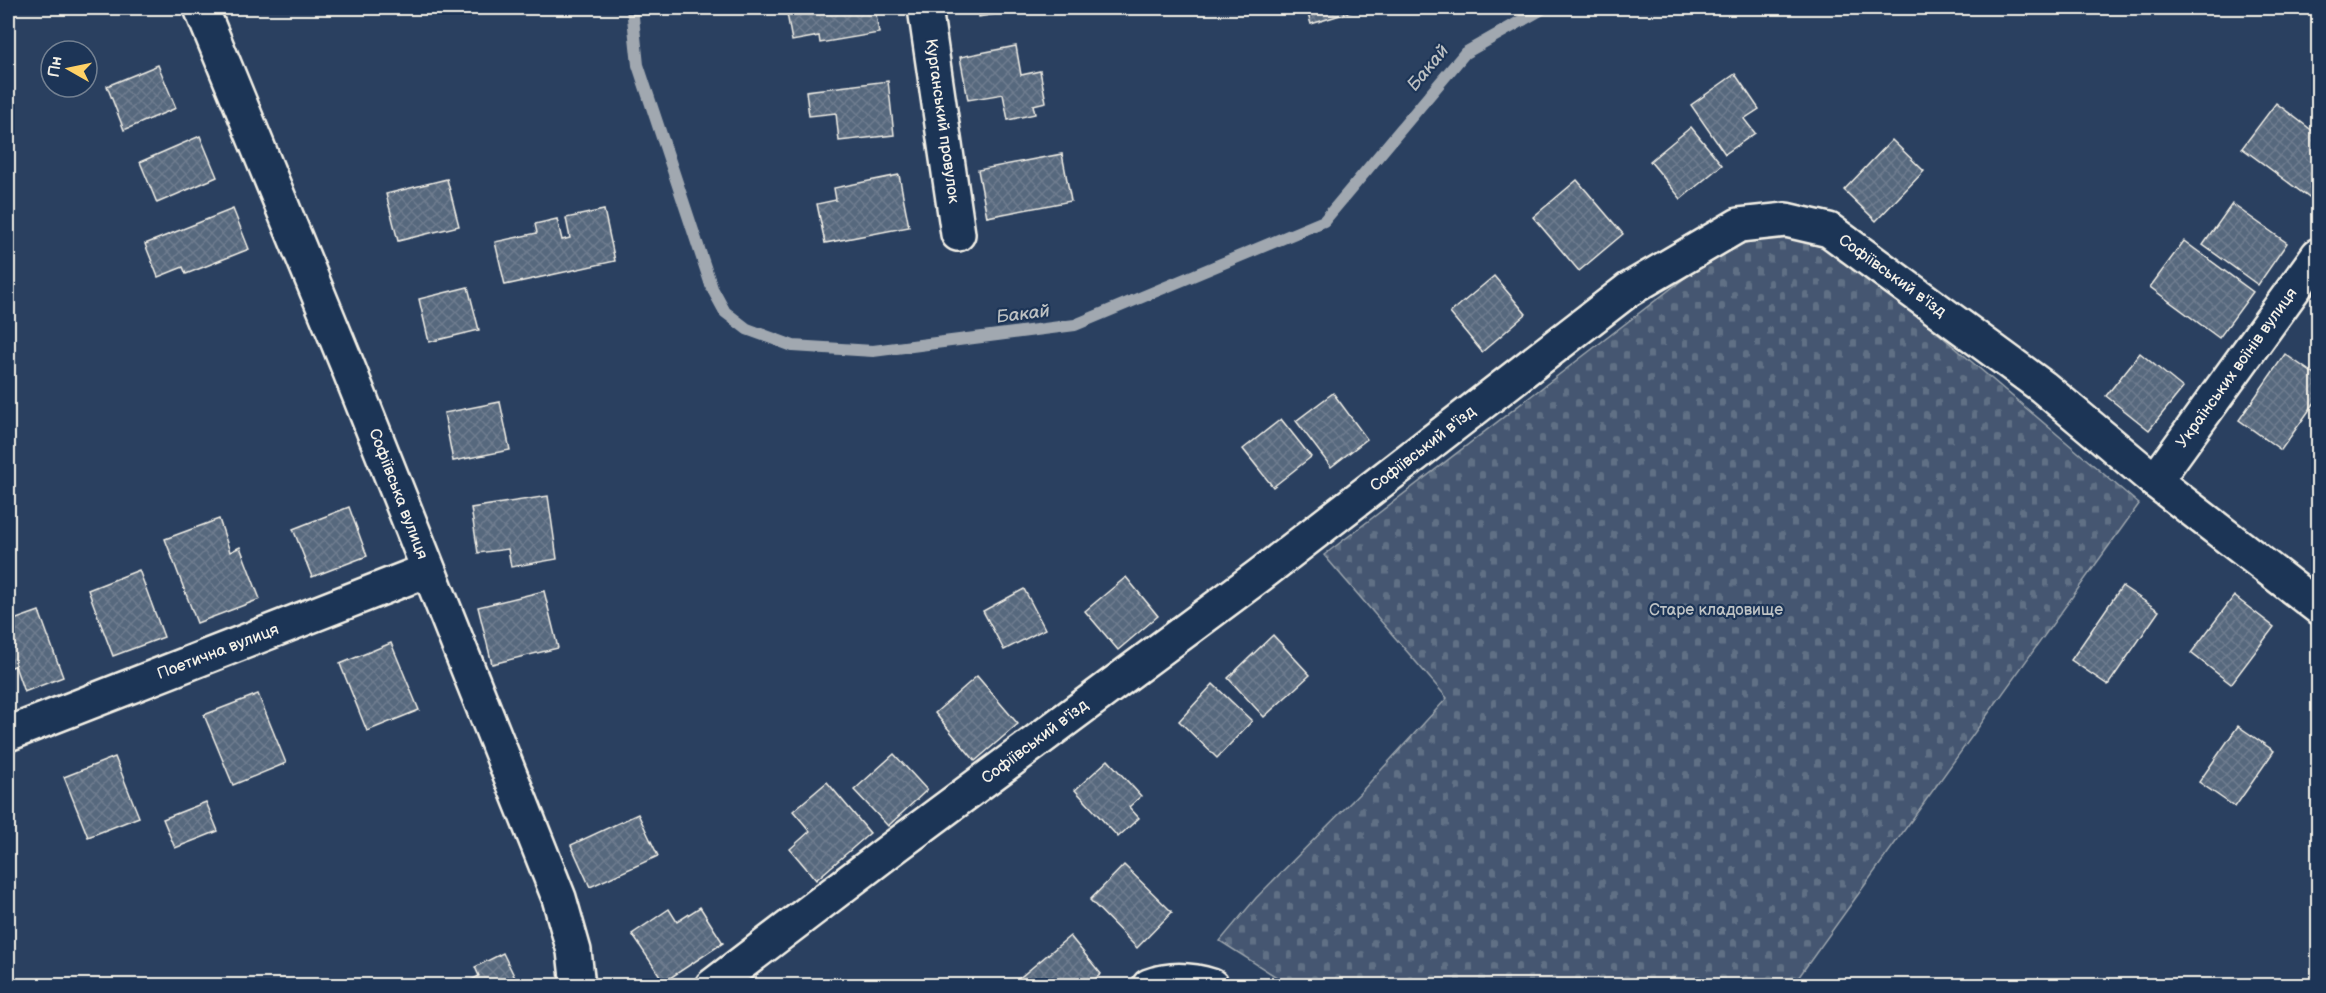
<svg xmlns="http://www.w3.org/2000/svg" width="2326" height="993" viewBox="0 0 2326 993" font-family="'Balsamiq Sans',sans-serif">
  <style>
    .cemetery { fill: url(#cemetery-stones); stroke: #9ca4ac; stroke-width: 1.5 }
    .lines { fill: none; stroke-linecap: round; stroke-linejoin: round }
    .stream { stroke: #a1a8b0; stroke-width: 12 }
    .building { fill: url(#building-cross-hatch); stroke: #f4f1e8; stroke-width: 1.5 }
    .street-casing { stroke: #f4f1e8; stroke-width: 38 }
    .street { stroke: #1d3557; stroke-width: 33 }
    .labels { text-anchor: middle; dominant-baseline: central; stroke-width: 4.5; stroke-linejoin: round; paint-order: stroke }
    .street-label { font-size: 16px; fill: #f4f1e8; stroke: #1d3557 }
    .park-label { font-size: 16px; fill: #bfc3c4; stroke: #1d3557 }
    .water-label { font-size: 18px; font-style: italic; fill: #bdc1c2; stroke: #1d3557 }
  </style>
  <defs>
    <pattern id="cemetery-stones" width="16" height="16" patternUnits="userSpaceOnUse" patternTransform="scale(1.5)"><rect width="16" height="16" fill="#445771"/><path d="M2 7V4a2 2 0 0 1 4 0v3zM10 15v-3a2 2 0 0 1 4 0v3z" fill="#607085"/></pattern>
    <pattern id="building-cross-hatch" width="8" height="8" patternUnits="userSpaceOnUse" patternTransform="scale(1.5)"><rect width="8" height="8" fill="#56677d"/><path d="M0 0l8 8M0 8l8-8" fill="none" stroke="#6f7d8f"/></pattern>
  </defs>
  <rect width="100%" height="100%" fill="#2a4060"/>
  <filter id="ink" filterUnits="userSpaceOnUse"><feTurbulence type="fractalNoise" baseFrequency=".0167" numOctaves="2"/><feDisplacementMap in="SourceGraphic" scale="12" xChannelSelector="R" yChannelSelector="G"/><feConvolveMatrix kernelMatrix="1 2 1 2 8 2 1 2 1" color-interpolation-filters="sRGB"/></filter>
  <g filter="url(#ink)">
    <!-- cemetery -->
    <polygon class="cemetery" points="1767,236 1810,237 1852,260 2139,504 1793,985 1289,985 1220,941 1256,898 1360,793 1447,698 1324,555 1720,251"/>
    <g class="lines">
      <!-- stream -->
      <polyline class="stream" points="632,8 638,65 712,288 725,312 747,329 793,346 873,351 1075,325 1324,221 1465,53 1544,8"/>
    </g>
    <!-- building -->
    <g class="building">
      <polygon points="786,8 875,8 879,33 820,43 819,36 792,41"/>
      <polygon points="978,8 1020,8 1020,10 979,17"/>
      <polygon points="1306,8 1363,8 1311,24"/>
      <polygon points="1016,46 1021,75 1040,71 1046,102 1033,105 1035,114 1008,120 1003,94 968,100 960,57"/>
      <polygon points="158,65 176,108 124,130 107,86"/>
      <polygon points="1735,74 1759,109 1744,119 1755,133 1725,154 1691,105"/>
      <polygon points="888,81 894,135 839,141 836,113 809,116 806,91"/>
      <polygon points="2276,103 2318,135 2318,200 2316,203 2242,148"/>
      <polygon points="1691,127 1722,165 1681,199 1650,161"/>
      <polygon points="200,136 217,177 157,203 140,162"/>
      <polygon points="1892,140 1924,171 1876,221 1844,190"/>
      <polygon points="1062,154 1071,201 987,217 978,170"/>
      <polygon points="899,175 909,227 825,243 817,204 836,200 834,188"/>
      <polygon points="447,179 459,226 398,241 386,194"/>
      <polygon points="1577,180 1623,234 1579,271 1533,217"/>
      <polygon points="2232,204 2287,243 2258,285 2203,245"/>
      <polygon points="233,209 249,249 186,274 183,267 158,277 145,244"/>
      <polygon points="604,210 615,261 505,285 495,242 537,233 535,224 557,219 562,240 570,238 566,218"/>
      <polygon points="2184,241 2253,292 2219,338 2150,287"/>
      <polygon points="1494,276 1526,314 1482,352 1450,313"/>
      <polygon points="468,287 479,330 429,342 419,299"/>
      <polygon points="2318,310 2318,322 2313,318"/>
      <polygon points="2140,353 2183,388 2149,430 2106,396"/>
      <polygon points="2285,354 2318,377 2318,398 2281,450 2239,420"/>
      <polygon points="1333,393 1367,439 1331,467 1296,421"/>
      <polygon points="500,402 510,450 453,461 444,413"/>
      <polygon points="1281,419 1311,457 1273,487 1243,449"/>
      <polygon points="548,496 557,559 511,567 508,549 478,553 471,508"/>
      <polygon points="349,507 367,556 312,577 293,529"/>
      <polygon points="219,519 230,552 240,547 260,599 197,623 165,539"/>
      <polygon points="139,570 164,637 113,656 88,590"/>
      <polygon points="1126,577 1158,616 1118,650 1085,611"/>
      <polygon points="2122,586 2159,611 2108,685 2071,660"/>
      <polygon points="1024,589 1045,629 1004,650 983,611"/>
      <polygon points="544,591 558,648 492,664 478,607"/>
      <polygon points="2234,596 2274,627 2231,684 2191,653"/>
      <polygon points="39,611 63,677 24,692 15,666 8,668 8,622"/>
      <polygon points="1273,635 1310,675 1264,717 1228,678"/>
      <polygon points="391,643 419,710 367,731 340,664"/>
      <polygon points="977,676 1018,724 975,761 935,713"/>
      <polygon points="1213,684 1252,721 1217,758 1179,721"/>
      <polygon points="258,694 286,763 233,785 204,715"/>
      <polygon points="2238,726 2274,751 2235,807 2199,782"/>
      <polygon points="894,754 927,790 888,826 854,790"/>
      <polygon points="115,757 139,817 88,837 64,777"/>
      <polygon points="1108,760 1141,796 1129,807 1139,818 1118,837 1075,790"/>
      <polygon points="827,782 870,833 816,880 790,849 810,831 793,811"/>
      <polygon points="206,802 218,831 175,848 163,819"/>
      <polygon points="638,814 658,856 590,887 571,845"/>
      <polygon points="1124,865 1172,912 1137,948 1090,900"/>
      <polygon points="700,907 723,943 664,982 632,934 669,909 677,922"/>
      <polygon points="1070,936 1101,974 1087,986 1010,986"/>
      <polygon points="503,953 519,986 460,986 479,976 475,967"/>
    </g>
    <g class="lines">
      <defs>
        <g id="street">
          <polyline points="201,8 346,362 559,898 574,951 578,986"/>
          <polyline points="925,8 958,234"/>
          <polyline points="2155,481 2318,255"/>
          <polyline points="8,734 428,570"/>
          <polyline points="712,986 893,848 1260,575 1628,290 1739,225 1786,220 1829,230 2043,387 2155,481 2318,607"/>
          <path d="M1149,986C1170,978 1190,979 1212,986"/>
        </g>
      </defs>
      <!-- street casing -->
      <use href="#street" class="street-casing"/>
      <!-- street -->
      <use href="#street" class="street"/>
    </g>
  </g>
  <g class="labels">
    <!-- street labels -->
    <g class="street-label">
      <text transform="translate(942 121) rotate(82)">Курганський провулок</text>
      <text transform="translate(1892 276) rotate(36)">Софіївський в'їзд</text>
      <text transform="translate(2237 368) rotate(-54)">Українських воїнів вулиця</text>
      <text transform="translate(1423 449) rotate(-38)">Софіївський в'їзд</text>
      <text transform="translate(398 494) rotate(69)">Софіївська вулиця</text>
      <text transform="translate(218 652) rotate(-21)">Поетична вулиця</text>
      <text transform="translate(1035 742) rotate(-37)">Софіївський в'їзд</text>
    </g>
    <!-- park labels -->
    <g class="park-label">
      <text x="1716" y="610">Старе кладовище</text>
    </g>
    <!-- water labels -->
    <g class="water-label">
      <text transform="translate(1428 68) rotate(-50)">Бакай</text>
      <text transform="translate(1023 314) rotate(-7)">Бакай</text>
    </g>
  </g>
  <!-- margin -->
  <rect width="2326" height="993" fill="none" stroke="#1d3557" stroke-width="30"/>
  <rect x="15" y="15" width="2296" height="963" fill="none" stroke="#f4f1e8" stroke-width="2" filter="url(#ink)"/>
  <!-- north arrow -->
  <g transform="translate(69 69) rotate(279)"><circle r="28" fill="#1d3557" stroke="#738091" stroke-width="1.5"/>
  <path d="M0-4.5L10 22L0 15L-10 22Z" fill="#ffd166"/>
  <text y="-9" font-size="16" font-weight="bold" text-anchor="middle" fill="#f4f1e8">Пн</text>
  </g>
</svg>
